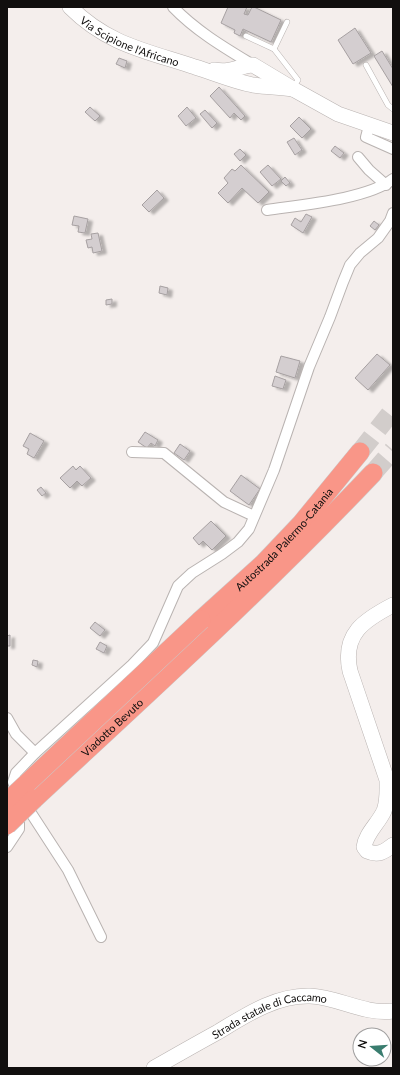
<svg xmlns="http://www.w3.org/2000/svg" width="400" height="1075" viewBox="0 0 400 1075" font-family="Lato,sans-serif">
  <style>
    .building { fill: #d4ced0; stroke: #a6a0a1; filter: url(#shadow) }
    .lines { fill: none; stroke-linecap: round; stroke-linejoin: round }
    .highway-tunnel { stroke: #d2cdcb; stroke-width: 19; stroke-dasharray: 19 10; stroke-linecap: butt }
    .lane-casing { stroke: #b9b3b1; stroke-width: 6 }
    .street-casing { stroke: #b9b3b1; stroke-width: 12 }
    .secondary-casing { stroke: #b9b3b1; stroke-width: 16 }
    .highway-casing { stroke: #cbcaca; stroke-width: 20 }
    .lane { stroke: #fff; stroke-width: 5 }
    .street { stroke: #fff; stroke-width: 10 }
    .secondary { stroke: #fff; stroke-width: 15 }
    .highway { stroke: #f99688; stroke-width: 19 }
    .highway-bridge-casing { stroke: #cbcaca; stroke-width: 20; stroke-linecap: butt }
    .highway-bridge { stroke: #f99688; stroke-width: 19 }
    .labels { text-anchor: middle; dominant-baseline: central; stroke-width: 3.5; stroke-linejoin: round; paint-order: stroke }
    .street-label { font-size: 11px; fill: #110f0e; stroke: #fff }
  </style>
  <defs>
    <filter id="shadow"><feDropShadow dx="4.5" dy="2.5" stdDeviation="1" flood-color="#0004"/></filter>
  </defs>
  <rect width="100%" height="100%" fill="#f4eeec"/>
  <!-- building -->
  <g class="building">
    <polygon points="228,7 247,7 244,14 248,15 252,7 254,7 281,20 271,42 243,29 240,36 234,33 235,30 221,23"/>
    <polygon points="355,28 371,53 353,64 338,40"/>
    <polygon points="382,51 393,69 393,87 374,56"/>
    <polygon points="119,58 127,61 125,68 116,64"/>
    <polygon points="219,87 245,116 241,120 234,113 230,118 210,96"/>
    <polygon points="90,107 100,116 95,121 85,112"/>
    <polygon points="187,107 196,118 186,126 178,116"/>
    <polygon points="205,110 217,123 212,128 200,114"/>
    <polygon points="299,117 311,129 302,138 290,126"/>
    <polygon points="294,138 302,150 295,155 287,142"/>
    <polygon points="335,146 344,153 340,158 331,151"/>
    <polygon points="240,149 246,155 240,161 234,154"/>
    <polygon points="241,165 269,192 258,203 242,188 228,203 218,193 228,183 224,178 232,169 235,171"/>
    <polygon points="268,165 281,179 272,186 260,172"/>
    <polygon points="285,177 290,183 286,186 281,181"/>
    <polygon points="157,190 164,198 149,212 142,205"/>
    <polygon points="306,214 312,217 303,233 291,225 295,218 301,222"/>
    <polygon points="74,216 88,219 85,233 78,232 79,226 72,225"/>
    <polygon points="374,221 379,225 375,230 370,226"/>
    <polygon points="98,233 102,251 93,253 92,247 88,248 86,240 92,239 91,234"/>
    <polygon points="160,286 168,288 167,295 159,293"/>
    <polygon points="112,299 112,304 106,305 106,300"/>
    <polygon points="377,354 390,365 368,390 355,378"/>
    <polygon points="281,356 300,361 295,378 276,372"/>
    <polygon points="275,376 286,380 283,389 272,386"/>
    <polygon points="145,432 158,440 155,446 151,443 147,448 138,442"/>
    <polygon points="30,433 44,441 34,458 27,454 29,449 23,446"/>
    <polygon points="180,444 190,451 184,460 174,453"/>
    <polygon points="73,466 76,470 80,466 91,478 82,486 77,481 70,488 60,478"/>
    <polygon points="241,475 260,489 249,505 230,491"/>
    <polygon points="41,487 46,493 42,496 37,490"/>
    <polygon points="211,521 226,536 212,550 203,541 199,545 193,538"/>
    <polygon points="95,622 105,630 100,636 90,628"/>
    <polygon points="10,635 10,646 7,646 7,636"/>
    <polygon points="100,642 107,646 104,653 96,649"/>
    <polygon points="33,660 38,661 37,667 32,665"/>
  </g>
  <g class="lines">
    <!-- highway-tunnel -->
    <g class="highway-tunnel">
      <polyline points="360,452 393,410"/>
      <polyline points="373,473 393,450"/>
    </g>
    <defs>
      <g id="lane">
        <polyline points="246,36 274,49 298,80 293,88"/>
        <polyline points="274,49 287,22"/>
        <polyline points="366,65 388,105 393,109"/>
      </g>
      <g id="street">
        <path d="M173,7C196,31 225,48 253,65"/>
        <polyline points="369,126 366,137 393,149"/>
        <polyline points="358,157 369,170 386,185"/>
        <path d="M267,210C300,205 368,199 393,179"/>
        <polyline points="132,452 164,453 224,502 254,516"/>
        <polyline points="7,718 16,734 35,753"/>
        <polyline points="7,847 19,829 19,815"/>
        <polyline points="101,937 68,870 18,793 13,782 16,773 35,753 132,665 153,643 178,586 192,573 222,554 238,542 249,529 274,470 309,367 330,317 343,282 350,265 360,253 378,238 390,221 393,213"/>
      </g>
      <g id="secondary">
        <path id="s1" d="M70,7C108,45 147,51 195,67C215,73 233,81 253,85C266,87 280,87 293,89"/>
        <path d="M214,70C232,73 238,66 253,65L293,89L338,114L393,133"/>
        <path d="M393,605C364,620 342,634 350,671L387,780C387,790 388,801 384,811C378,824 366,833 364,847L367,851C378,856 384,852 393,845"/>
        <path id="s2" d="M154,1068C175,1056 196,1044 218,1032C246,1015 276,995 310,996C338,997 365,1015 393,1011"/>
      </g>
      <g id="highway">
        <path id="s3" d="M201,620L264,563L301,524L360,452"/>
        <path id="s4" d="M34,799C149,692 265,587 373,473"/>
      </g>
    </defs>
    <!-- lane casing -->
    <use href="#lane" class="lane-casing"/>
    <!-- street casing -->
    <use href="#street" class="street-casing"/>
    <!-- secondary casing -->
    <use href="#secondary" class="secondary-casing"/>
    <!-- highway casing -->
    <use href="#highway" class="highway-casing"/>
    <!-- lane -->
    <use href="#lane" class="lane"/>
    <!-- street -->
    <use href="#street" class="street"/>
    <!-- secondary -->
    <use href="#secondary" class="secondary"/>
    <!-- highway -->
    <use href="#highway" class="highway"/>
    <defs>
      <g id="highway-bridge">
        <polyline points="7,802 201,620"/>
        <polyline points="7,825 34,799"/>
      </g>
    </defs>
    <!-- highway-bridge casing -->
    <use href="#highway-bridge" class="highway-bridge-casing"/>
    <!-- highway-bridge -->
    <use href="#highway-bridge" class="highway-bridge"/>
  </g>
  <g class="labels">
    <!-- street labels -->
    <g class="street-label">
      <text stroke="none"><textPath href="#s1" startOffset="70">Via Scipione l'Africano</textPath></text>
      <text stroke="none"><textPath href="#s3" startOffset="116">Autostrada Palermo-Catania</textPath></text>
      <text stroke="none"><textPath href="#s4" startOffset="106">Viadotto Bevuto</textPath></text>
      <text stroke="none"><textPath href="#s2" startOffset="129">Strada statale di Caccamo</textPath></text>
    </g>
  </g>
  <!-- border -->
  <rect width="400" height="1075" fill="none" stroke="#110f0e" stroke-width="16"/>
  <!-- north arrow -->
  <g transform="translate(372 1047) rotate(287)"><circle r="19" fill="#ffffff" stroke="#a09f9f"/>
  <path d="M0-3L7 15L0 10L-7 15Z" fill="#3a7d6f"/>
  <text y="-6" font-size="11" font-weight="bold" text-anchor="middle" fill="#110f0e">N</text>
  </g>
</svg>
